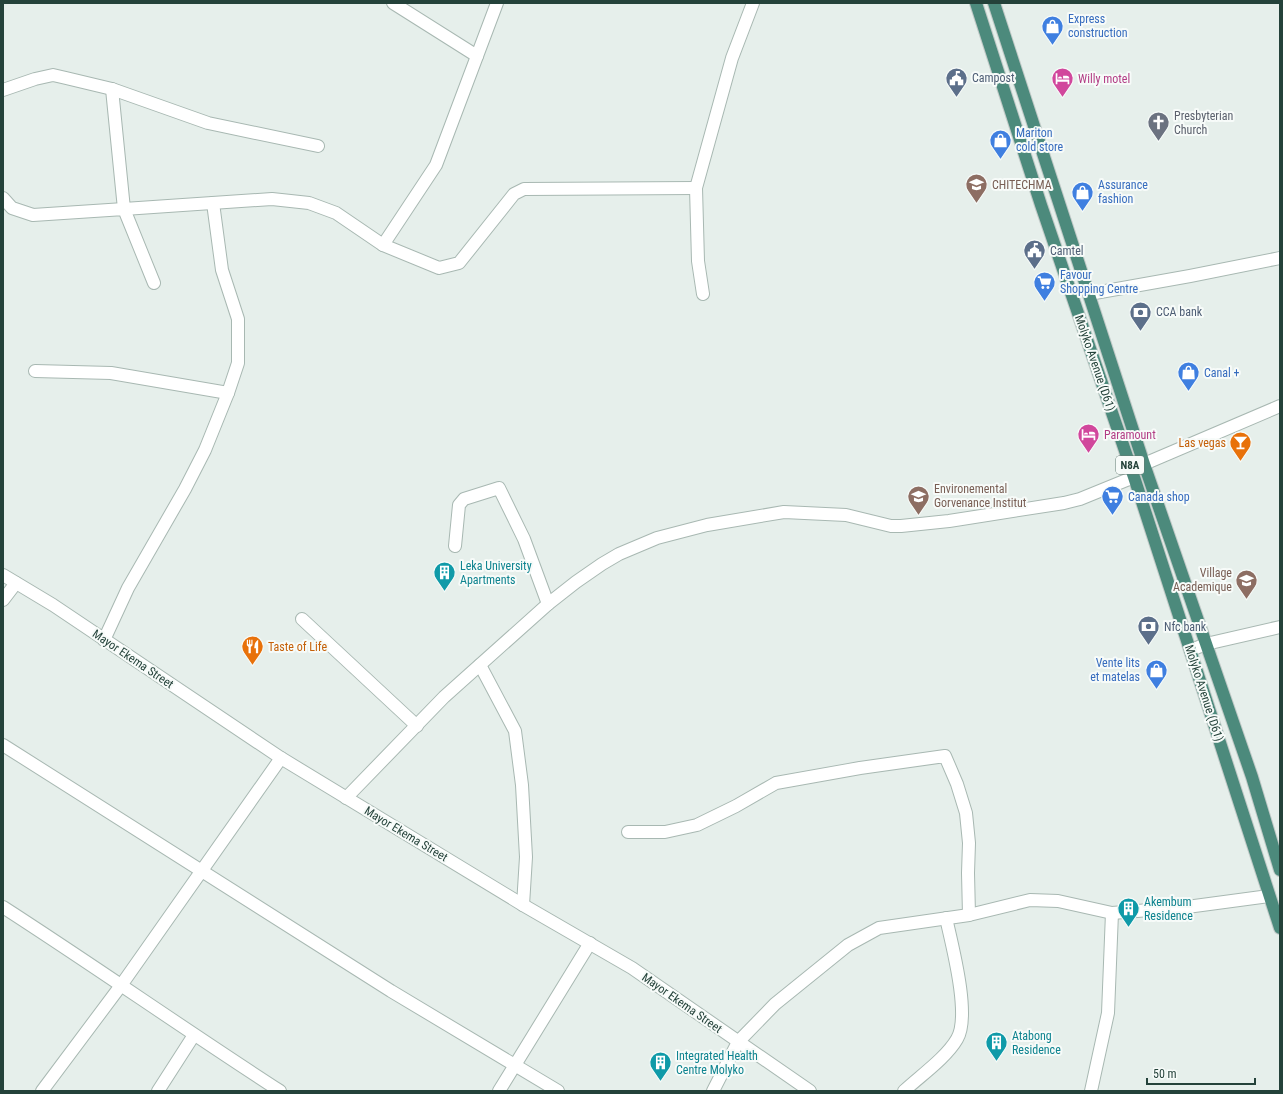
<svg xmlns="http://www.w3.org/2000/svg" width="1283" height="1094" viewBox="0 0 1283 1094" font-family="'Roboto Condensed',sans-serif">
  <style>
    .lines { fill: none; stroke-linecap: round; stroke-linejoin: round }
    .minor-casing { stroke: #a8b8b2; stroke-width: 14 }
    .tertiary-casing { stroke: #a8b8b2; stroke-width: 14 }
    .trunk-casing { stroke: #c2cac8; stroke-width: 14 }
    .minor { stroke: #fff; stroke-width: 12 }
    .tertiary { stroke: #fff; stroke-width: 12 }
    .trunk { stroke: #4c8a7c; stroke-width: 12 }
    .labels { text-anchor: middle; dominant-baseline: central; stroke-width: 4; stroke-linejoin: round; paint-order: stroke }
    .shield { fill: #f7fbf9; stroke: #637a73; stroke-width: 1 }
    .shield-label { font-size: 11px; font-weight: bold; fill: #24423a }
    .shop-label { font-size: 12px; fill: #366cbe; stroke: #f7fbf9; text-anchor: start }
    .service-label { font-size: 12px; fill: #4e5e75; stroke: #f7fbf9; text-anchor: start }
    .hotel-label { font-size: 12px; fill: #b23c85; stroke: #f7fbf9; text-anchor: start }
    .worship-label { font-size: 12px; fill: #5b616d; stroke: #f7fbf9; text-anchor: start }
    .education-label { font-size: 12px; fill: #785e54; stroke: #f7fbf9; text-anchor: start }
    .street-label { font-size: 12px; fill: #24423a; stroke: #f7fbf9 }
    .food-label { font-size: 12px; fill: #c56008; stroke: #f7fbf9; text-anchor: end }
    .culture-label { font-size: 12px; fill: #0d838f; stroke: #f7fbf9; text-anchor: start }
  </style>
  <rect width="100%" height="100%" fill="#e6efeb"/>
  <g class="lines">
    <defs>
      <g id="minor">
        <polyline points="393,3 477,56"/>
        <polyline points="112,89 124,209 272,199 309,203 336,213 383,245 436,165 497,3"/>
        <polyline points="3,90 35,79 53,75 66,78 112,89 208,123 318,146"/>
        <polyline points="3,198 12,208 33,215 124,209 154,283"/>
        <polyline points="383,245 439,268 459,263 514,194 524,189 696,188"/>
        <polyline points="703,294 698,261 696,188 732,58 753,3"/>
        <polyline points="1089,294 1190,276 1280,258"/>
        <polyline points="35,371 111,373 228,393 238,363 238,319 222,270 213,203"/>
        <polyline points="1144,464 1280,406"/>
        <polyline points="455,546 459,505 464,499 499,488 524,539 548,604"/>
        <polyline points="3,600 16,583"/>
        <polyline points="302,619 417,726"/>
        <polyline points="104,640 128,588 185,489 205,450 228,393"/>
        <polyline points="1191,650 1206,644 1280,627"/>
        <polyline points="480,665 515,731 522,785 526,857 523,905"/>
        <polyline points="3,745 391,991 558,1091"/>
        <polyline points="346,798 444,697 548,604 576,582 602,564 619,554 657,538 707,525 784,512 846,515 891,526 901,526 949,521 1064,503 1080,499 1134,477"/>
        <polyline points="628,832 665,832 697,825 736,806 776,783 860,768 945,756 957,784 966,813 969,843 968,873 969,915"/>
        <path d="M3,907C96,967 187,1031 280,1091"/>
        <polyline points="42,1091 122,984 281,758"/>
        <polyline points="158,1091 194,1035"/>
        <polyline points="499,1091 590,943"/>
        <polyline points="713,1091 738,1042 775,1004 848,945 879,928 969,915 1030,900 1058,901 1112,913 1187,907 1269,896"/>
        <path d="M904,1091C920,1076 946,1058 957,1039C971,1016 952,945 946,918"/>
        <polyline points="1091,1091 1108,1013 1112,913"/>
      </g>
      <polyline id="tertiary" points="3,575 53,605 281,758 523,905 632,968 810,1091"/>
      <g id="trunk">
        <polyline points="976,3 1041,205 1134,477 1280,928"/>
        <polyline points="994,3 1144,464 1252,777 1280,870"/>
      </g>
    </defs>
    <!-- minor casing -->
    <use href="#minor" class="minor-casing"/>
    <!-- tertiary casing -->
    <use href="#tertiary" class="tertiary-casing"/>
    <!-- trunk casing -->
    <use href="#trunk" class="trunk-casing"/>
    <!-- minor -->
    <use href="#minor" class="minor"/>
    <!-- tertiary -->
    <use href="#tertiary" class="tertiary"/>
    <!-- trunk -->
    <use href="#trunk" class="trunk"/>
  </g>
  <!-- icons -->
  <defs>
    <symbol id="shop-pin" viewBox="-11 -11 22 30"><path d="M0 17L-7.5 6A9.5 9.5 0 1 1 7.5 6Z" fill="#3f7fe0" stroke="#f7fbf9"/><path d="M-5-2.5h2.3a2.7 3.5 0 0 1 5.4 0H5L5.5 6h-11ZM-1.5-2.5h3a1.5 2.3 0 0 0-3 0Z" fill="#fff"/></symbol>
    <symbol id="civic-pin" viewBox="-11 -11 22 30"><path d="M0 17L-7.5 6A9.5 9.5 0 1 1 7.5 6Z" fill="#5c6f8a" stroke="#f7fbf9"/><path d="M-.6-6.5H3V-4.5H.6V-3L4-1V1h2V6H-6V1h2V-1L-.6-3ZM-1.2 2.5V6h2.4V2.5Z" fill="#fff"/></symbol>
    <symbol id="hotel-pin" viewBox="-11 -11 22 30"><path d="M0 17L-7.5 6A9.5 9.5 0 1 1 7.5 6Z" fill="#d1479c" stroke="#f7fbf9"/><path d="M-6-4.5h1.5V1H6V5H4.5V3h-9V5H-6ZM-4 0a1.8 1.8 0 1 1 3.6 0ZM.5 0V-2.5h3Q6-2.5 6 0Z" fill="#fff"/></symbol>
    <symbol id="church-pin" viewBox="-11 -11 22 30"><path d="M0 17L-7.5 6A9.5 9.5 0 1 1 7.5 6Z" fill="#6b7280" stroke="#f7fbf9"/><path d="M-1.2-6h2.4v3.5h3.3v2.4h-3.3V6h-2.4V-.1h-3.3v-2.4h3.3Z" fill="#fff"/></symbol>
    <symbol id="university-pin" viewBox="-11 -11 22 30"><path d="M0 17L-7.5 6A9.5 9.5 0 1 1 7.5 6Z" fill="#8d6e63" stroke="#f7fbf9"/><path d="M0-5L7-2L0 1L-7-2ZM-4 1L0 2.5L4 1V4Q0 6-4 4Z" fill="#fff"/></symbol>
    <symbol id="supermarket-pin" viewBox="-11 -11 22 30"><path d="M0 17L-7.5 6A9.5 9.5 0 1 1 7.5 6Z" fill="#3f7fe0" stroke="#f7fbf9"/><path d="M-6-5.5h2.5l.6 2H6L4.5 2H-2.5L-4.4-4H-6ZM-1.5 3.2a1.3 1.3 0 1 0 .1 0ZM3 3.2a1.3 1.3 0 1 0 .1 0Z" fill="#fff"/></symbol>
    <symbol id="bank-pin" viewBox="-11 -11 22 30"><path d="M0 17L-7.5 6A9.5 9.5 0 1 1 7.5 6Z" fill="#5c6f8a" stroke="#f7fbf9"/><path d="M-6-4H6V4H-6ZM0-2.3a2.3 2.3 0 1 0 0 4.6a2.3 2.3 0 1 0 0-4.6Z" fill="#fff"/></symbol>
    <symbol id="bar-pin" viewBox="-11 -11 22 30"><path d="M0 17L-7.5 6A9.5 9.5 0 1 1 7.5 6Z" fill="#e8710a" stroke="#f7fbf9"/><path d="M-6-5H6L.8 .8V4.5H3.5V6h-7V4.5H-.8V.8Z" fill="#fff"/></symbol>
    <symbol id="school-pin" viewBox="-11 -11 22 30"><path d="M0 17L-7.5 6A9.5 9.5 0 1 1 7.5 6Z" fill="#8d6e63" stroke="#f7fbf9"/><path d="M0-5L7-2L0 1L-7-2ZM-4 1L0 2.5L4 1V4Q0 6-4 4Z" fill="#fff"/></symbol>
    <symbol id="building-pin" viewBox="-11 -11 22 30"><path d="M0 17L-7.5 6A9.5 9.5 0 1 1 7.5 6Z" fill="#0f9aa8" stroke="#f7fbf9"/><path d="M-4-6H4V6H1V3H-1V6H-4ZM-2.5-4.3h1.7v1.8h-1.7ZM.8-4.3h1.7v1.8H.8ZM-2.5-1h1.7V.8h-1.7ZM.8-1h1.7V.8H.8Z" fill="#fff"/></symbol>
    <symbol id="restaurant-pin" viewBox="-11 -11 22 30"><path d="M0 17L-7.5 6A9.5 9.5 0 1 1 7.5 6Z" fill="#e8710a" stroke="#f7fbf9"/><path d="M-5-6h1v4h1v-4h1v4h1v-4h1v5L-1.5 .5V6h-2V.5L-5-1ZM5-6V6H3V1.5H1.5Q1.5-4 5-6Z" fill="#fff"/></symbol>
  </defs>
  <g fill-rule="evenodd">
    <use href="#shop-pin" x="1040" y="14" width="25" height="34"/>
    <use href="#civic-pin" x="944" y="66" width="25" height="34"/>
    <use href="#hotel-pin" x="1050" y="66" width="25" height="34"/>
    <use href="#church-pin" x="1146" y="110" width="25" height="34"/>
    <use href="#shop-pin" x="988" y="128" width="25" height="34"/>
    <use href="#university-pin" x="964" y="172" width="25" height="34"/>
    <use href="#shop-pin" x="1070" y="180" width="25" height="34"/>
    <use href="#civic-pin" x="1022" y="238" width="25" height="34"/>
    <use href="#supermarket-pin" x="1032" y="270" width="25" height="34"/>
    <use href="#bank-pin" x="1128" y="300" width="25" height="34"/>
    <use href="#shop-pin" x="1176" y="360" width="25" height="34"/>
    <use href="#hotel-pin" x="1076" y="422" width="25" height="34"/>
    <use href="#bar-pin" x="1228" y="430" width="25" height="34"/>
    <use href="#school-pin" x="906" y="484" width="25" height="34"/>
    <use href="#supermarket-pin" x="1100" y="484" width="25" height="34"/>
    <use href="#building-pin" x="432" y="560" width="25" height="34"/>
    <use href="#school-pin" x="1234" y="568" width="25" height="34"/>
    <use href="#bank-pin" x="1136" y="614" width="25" height="34"/>
    <use href="#restaurant-pin" x="240" y="634" width="25" height="34"/>
    <use href="#shop-pin" x="1144" y="658" width="25" height="34"/>
    <use href="#building-pin" x="1116" y="896" width="25" height="34"/>
    <use href="#building-pin" x="984" y="1030" width="25" height="34"/>
    <use href="#building-pin" x="648" y="1050" width="25" height="34"/>
  </g>
  <g class="labels">
    <!-- shield labels -->
    <rect class="shield" x="1116" y="456" width="28" height="18" rx="3"/>
    <g class="shield-label">
      <text x="1130" y="465">N8A</text>
    </g>
    <!-- shop labels -->
    <g class="shop-label">
      <text x="1068" y="19">Express<tspan x="1068" dy="14">construction</tspan></text>
      <text x="1016" y="133">Mariton<tspan x="1016" dy="14">cold store</tspan></text>
      <text x="1098" y="185">Assurance<tspan x="1098" dy="14">fashion</tspan></text>
      <text x="1060" y="275">Favour<tspan x="1060" dy="14">Shopping Centre</tspan></text>
      <text x="1204" y="373">Canal +</text>
      <text x="1128" y="497">Canada shop</text>
      <text x="1140" y="663" text-anchor="end">Vente lits<tspan x="1140" dy="14">et matelas</tspan></text>
    </g>
    <!-- service labels -->
    <g class="service-label">
      <text x="972" y="78">Campost</text>
      <text x="1050" y="251">Camtel</text>
      <text x="1156" y="312">CCA bank</text>
      <text x="1164" y="627">Nfc bank</text>
    </g>
    <!-- hotel labels -->
    <g class="hotel-label">
      <text x="1078" y="79">Willy motel</text>
      <text x="1104" y="435">Paramount</text>
    </g>
    <!-- worship labels -->
    <g class="worship-label">
      <text x="1174" y="116">Presbyterian<tspan x="1174" dy="14">Church</tspan></text>
    </g>
    <!-- education labels -->
    <g class="education-label">
      <text x="992" y="185">CHITECHMA</text>
      <text x="934" y="489">Environemental<tspan x="934" dy="14">Gorvenance Institut</tspan></text>
      <text x="1232" y="573" text-anchor="end">Village<tspan x="1232" dy="14">Academique</tspan></text>
    </g>
    <!-- street labels -->
    <g class="street-label">
      <text transform="translate(1095 363) rotate(71)">Molyko Avenue (D61)</text>
      <text transform="translate(133 659) rotate(34)">Mayor Ekema Street</text>
      <text transform="translate(1204 693) rotate(72)">Molyko Avenue (D61)</text>
      <text transform="translate(406 834) rotate(31)">Mayor Ekema Street</text>
      <text transform="translate(682 1003) rotate(35)">Mayor Ekema Street</text>
    </g>
    <!-- food labels -->
    <g class="food-label">
      <text x="1226" y="443">Las vegas</text>
      <text x="268" y="647" text-anchor="start">Taste of Life</text>
    </g>
    <!-- culture labels -->
    <g class="culture-label">
      <text x="460" y="566">Leka University<tspan x="460" dy="14">Apartments</tspan></text>
      <text x="1144" y="902">Akembum<tspan x="1144" dy="14">Residence</tspan></text>
      <text x="1012" y="1036">Atabong<tspan x="1012" dy="14">Residence</tspan></text>
      <text x="676" y="1056">Integrated Health<tspan x="676" dy="14">Centre Molyko</tspan></text>
    </g>
  </g>
  <!-- border -->
  <rect width="1283" height="1094" fill="none" stroke="#24423a" stroke-width="8"/>
  <!-- scale -->
  <path d="M1147 1078v6h108v-6" fill="none" stroke="#24423a" stroke-width="2"/>
  <text x="1153" y="1078" font-size="12" fill="#24423a" stroke="#f7fbf9" stroke-width="3" paint-order="stroke">50 m</text>
</svg>
